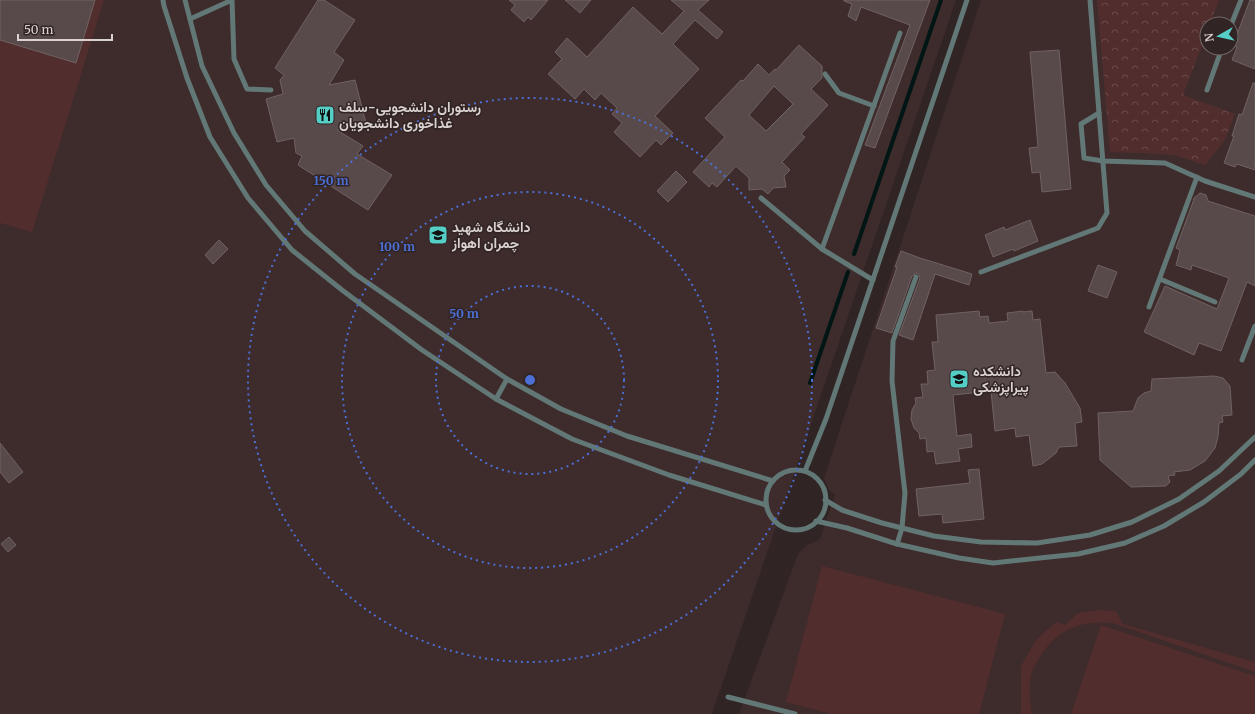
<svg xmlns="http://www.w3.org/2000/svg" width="1255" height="714" viewBox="0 0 1255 714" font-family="Merriweather,Vazirmatn,serif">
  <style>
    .built { fill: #3e2b2b; fill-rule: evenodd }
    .forest { fill: url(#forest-crowns) }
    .garden { fill: #522d2e }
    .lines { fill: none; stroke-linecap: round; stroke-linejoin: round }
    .stream { stroke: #001615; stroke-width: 4 }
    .building { fill: #584a4a; stroke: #706262; fill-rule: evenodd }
    .service { stroke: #627876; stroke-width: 5 }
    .ring { fill: none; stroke: #4c6fd6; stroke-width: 2; stroke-dasharray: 2 4 }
    .labels { text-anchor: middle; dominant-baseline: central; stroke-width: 3; stroke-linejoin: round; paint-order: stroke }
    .poi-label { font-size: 14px; font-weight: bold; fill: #dad1d1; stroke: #302424; text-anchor: start }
    .centre { fill: #4c6fd6; stroke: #302424; stroke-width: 2 }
    .ring-label { font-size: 12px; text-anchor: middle; font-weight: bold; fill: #4c6fd6; stroke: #302424; stroke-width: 3; stroke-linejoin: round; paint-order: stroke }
  </style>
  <defs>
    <pattern id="forest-crowns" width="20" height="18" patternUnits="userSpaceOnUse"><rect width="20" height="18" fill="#522d2e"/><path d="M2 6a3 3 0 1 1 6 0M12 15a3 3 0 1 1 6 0" fill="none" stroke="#6a4a4b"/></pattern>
  </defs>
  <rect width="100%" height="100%" fill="#302424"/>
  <!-- built -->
  <g class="built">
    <polygon points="0,0 956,0 712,714 0,714"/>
    <path d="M981,0H1255V714H739L798,554L807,545L820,539L835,495L828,489L824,478ZM1207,24H1231V48H1207Z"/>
  </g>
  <!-- forest -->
  <polygon class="forest" points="1097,0 1219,0 1210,24 1207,24 1207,32 1183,95 1235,114 1224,141 1205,165 1174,155 1142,153 1110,152"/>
  <!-- garden -->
  <g class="garden">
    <polygon points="0,0 104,0 32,232 0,223"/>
    <polygon points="822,566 1005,614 979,714 831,714 786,702"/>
    <path d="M1099,610L1116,611L1123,624L1255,662V672L1113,623C1082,620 1056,629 1040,657C1037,662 1034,666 1032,671C1028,685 1030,700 1032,714H1021V666L1036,640L1056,622L1065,625L1078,613Z"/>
    <polygon points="1101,625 1255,676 1255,714 1071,714"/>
  </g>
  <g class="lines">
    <!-- stream -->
    <g class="stream">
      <polyline points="854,254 941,0"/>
      <polyline points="810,383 848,272"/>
    </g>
  </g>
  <!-- building -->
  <g class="building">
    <polygon points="0,0 95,0 76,63 0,40"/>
    <polygon points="318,0 324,0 355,20 334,52 344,60 329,85 355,80 366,123 337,130 363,146 357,154 392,175 368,210 298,165 302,156 296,153 294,138 277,142 266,99 283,94 280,80 284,75 275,68"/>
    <polygon points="509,0 548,0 531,20 528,17 524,22 511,10 515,5"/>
    <polygon points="565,0 591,0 580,13"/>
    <polygon points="671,0 709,0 698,10 723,32 717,39 695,20 673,44 699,69 655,116 673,133 661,145 656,140 640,157 614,132 622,123 612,114 617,108 601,93 595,100 584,89 575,99 548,74 562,59 555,52 567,38 587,57 633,7 662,34 684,11"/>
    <polygon points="844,0 930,0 875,148 865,145 910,25 861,7 856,21 848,16 852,4 844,1"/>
    <polygon points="1250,0 1255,0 1255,69 1232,60 1237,47 1233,45"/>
    <path d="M799,45L822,66V78L811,89L828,105L801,134L805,137L782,162L790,170L784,176L786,187L773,188L768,194L762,189L749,190V178L736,166L717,187L712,183L709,187L693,172L725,137L705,118L741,80L743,81L758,64L769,75L775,69L776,70ZM774,86L793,104L766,131L749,115Z"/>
    <polygon points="1059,50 1071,189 1042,192 1040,172 1032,173 1029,148 1038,147 1030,52"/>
    <polygon points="1253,83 1255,83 1255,170 1237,164 1235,167 1224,163 1234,136 1232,136 1239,114 1242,115"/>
    <polygon points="676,171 687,182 668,202 657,191"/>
    <polygon points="1200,193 1206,195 1208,201 1255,216 1255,286 1247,282 1221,351 1199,343 1194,355 1144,332 1165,286 1217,309 1229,278 1192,265 1191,270 1176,265 1180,250 1176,248 1193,202 1194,198"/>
    <polygon points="1030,220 1038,241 1014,251 1013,249 993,257 985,235 1004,227 1005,230"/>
    <polygon points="219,240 228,249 213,264 205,255"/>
    <polygon points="901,251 920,258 972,274 969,285 935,274 913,340 899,335 920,278 919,275 917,273 912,276 892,333 876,328 897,267 895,267"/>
    <polygon points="1098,265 1117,272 1107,298 1088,291"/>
    <polygon points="979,311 980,317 988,316 989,323 1008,321 1007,313 1023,311 1023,312 1032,311 1033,320 1040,319 1046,373 1055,372 1065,383 1080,408 1082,422 1075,423 1077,446 1059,447 1056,453 1042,464 1033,466 1029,435 1016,437 1015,428 995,431 991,391 953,395 957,436 971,434 972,447 958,449 960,461 936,464 934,451 927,452 926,438 920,439 919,433 914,428 911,419 912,410 916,403 915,398 923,397 921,384 928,384 927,371 935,370 932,342 938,342 936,315"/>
    <polygon points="1214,376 1223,378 1230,386 1232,415 1222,416 1223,422 1219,423 1218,437 1215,448 1205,461 1190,470 1174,472 1175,475 1168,476 1170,482 1166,486 1131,487 1100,460 1098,413 1133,411 1138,398 1144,393 1151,391 1152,379"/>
    <polygon points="0,443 23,472 9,483 0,472"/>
    <polygon points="979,469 984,519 943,523 942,514 919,516 916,489 970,483 968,470"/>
    <polygon points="9,537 16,545 8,552 1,544"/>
  </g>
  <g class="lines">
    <!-- service -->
    <g class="service">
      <polyline points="163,0 164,6 187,78 210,137 248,198 292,250 342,290 422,350 496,399 572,439 669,475 766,505"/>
      <polyline points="185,0 202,66 234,133 266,185 305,231 355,274 507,379 561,409 627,436 773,481"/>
      <polyline points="190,19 232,0 234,59 247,89 271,90"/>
      <polyline points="1231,25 1241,0"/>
      <polyline points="825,74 839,93 874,106"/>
      <polyline points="1207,90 1222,48"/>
      <polyline points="1099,113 1081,124 1084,158 1103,161 1165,163 1205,181 1255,197"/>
      <polyline points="761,198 822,249"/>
      <polyline points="981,272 1098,228 1107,213 1090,0"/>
      <polyline points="1160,279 1215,302"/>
      <polyline points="873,280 822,249 900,33"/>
      <polyline points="1149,307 1197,177"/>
      <polyline points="1242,360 1255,326"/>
      <polyline points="496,399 507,379"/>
      <circle cx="796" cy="500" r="30"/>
      <polyline points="805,471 826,419 967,0"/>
      <polyline points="825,500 842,510 882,523 934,536 981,542 1037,543 1090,535 1132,522 1179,499 1219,471 1255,437"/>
      <polyline points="816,521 847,528 897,544 959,558 993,563 1078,554 1125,543 1164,526 1204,502 1241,474 1255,460"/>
      <polyline points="897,544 902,528 905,493 892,381 893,341 916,277"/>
      <polyline points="728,697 795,714"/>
    </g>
  </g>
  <!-- distance rings -->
  <g class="ring">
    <circle cx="530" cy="380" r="94"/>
    <circle cx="530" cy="380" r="188"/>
    <circle cx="530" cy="380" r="282"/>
  </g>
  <!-- icons -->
  <defs>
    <symbol id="restaurant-square" viewBox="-11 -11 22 22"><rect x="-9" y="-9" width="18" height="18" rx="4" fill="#55cec6" stroke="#302424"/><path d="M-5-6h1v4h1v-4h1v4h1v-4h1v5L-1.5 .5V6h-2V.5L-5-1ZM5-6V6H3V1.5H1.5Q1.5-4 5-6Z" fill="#111"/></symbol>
    <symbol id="university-square" viewBox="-11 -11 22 22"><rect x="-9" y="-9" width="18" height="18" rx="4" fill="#55cec6" stroke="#302424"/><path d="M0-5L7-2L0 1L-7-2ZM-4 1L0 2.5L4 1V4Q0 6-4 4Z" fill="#111"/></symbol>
  </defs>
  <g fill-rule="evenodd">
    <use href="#restaurant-square" x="314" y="104" width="22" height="22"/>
    <use href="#university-square" x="427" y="224" width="22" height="22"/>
    <use href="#university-square" x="948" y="368" width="22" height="22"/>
  </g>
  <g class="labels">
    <!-- poi labels -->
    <g class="poi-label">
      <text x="339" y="107">رستوران دانشجویی-سلف<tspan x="339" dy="16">غذاخوری دانشجویان</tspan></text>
      <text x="452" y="227">دانشگاه شهید<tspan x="452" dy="16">چمران اهواز</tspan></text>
      <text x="973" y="371">دانشکده<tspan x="973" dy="16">پیراپزشکی</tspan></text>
    </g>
  </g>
  <circle cx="530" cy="380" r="6" class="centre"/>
  <g class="ring-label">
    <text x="331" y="185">150 m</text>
    <text x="397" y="251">100 m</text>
    <text x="464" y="318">50 m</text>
  </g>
  <!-- north arrow -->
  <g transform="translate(1219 36) rotate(262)"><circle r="19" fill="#302424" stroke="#746969"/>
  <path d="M0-3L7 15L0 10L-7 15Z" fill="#55cec6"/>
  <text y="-6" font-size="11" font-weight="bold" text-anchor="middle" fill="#dad1d1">N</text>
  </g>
  <!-- scale -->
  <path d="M18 34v6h94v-6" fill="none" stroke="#dad1d1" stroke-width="2"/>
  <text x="24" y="34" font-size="12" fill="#dad1d1" stroke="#302424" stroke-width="3" paint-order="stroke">50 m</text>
</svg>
